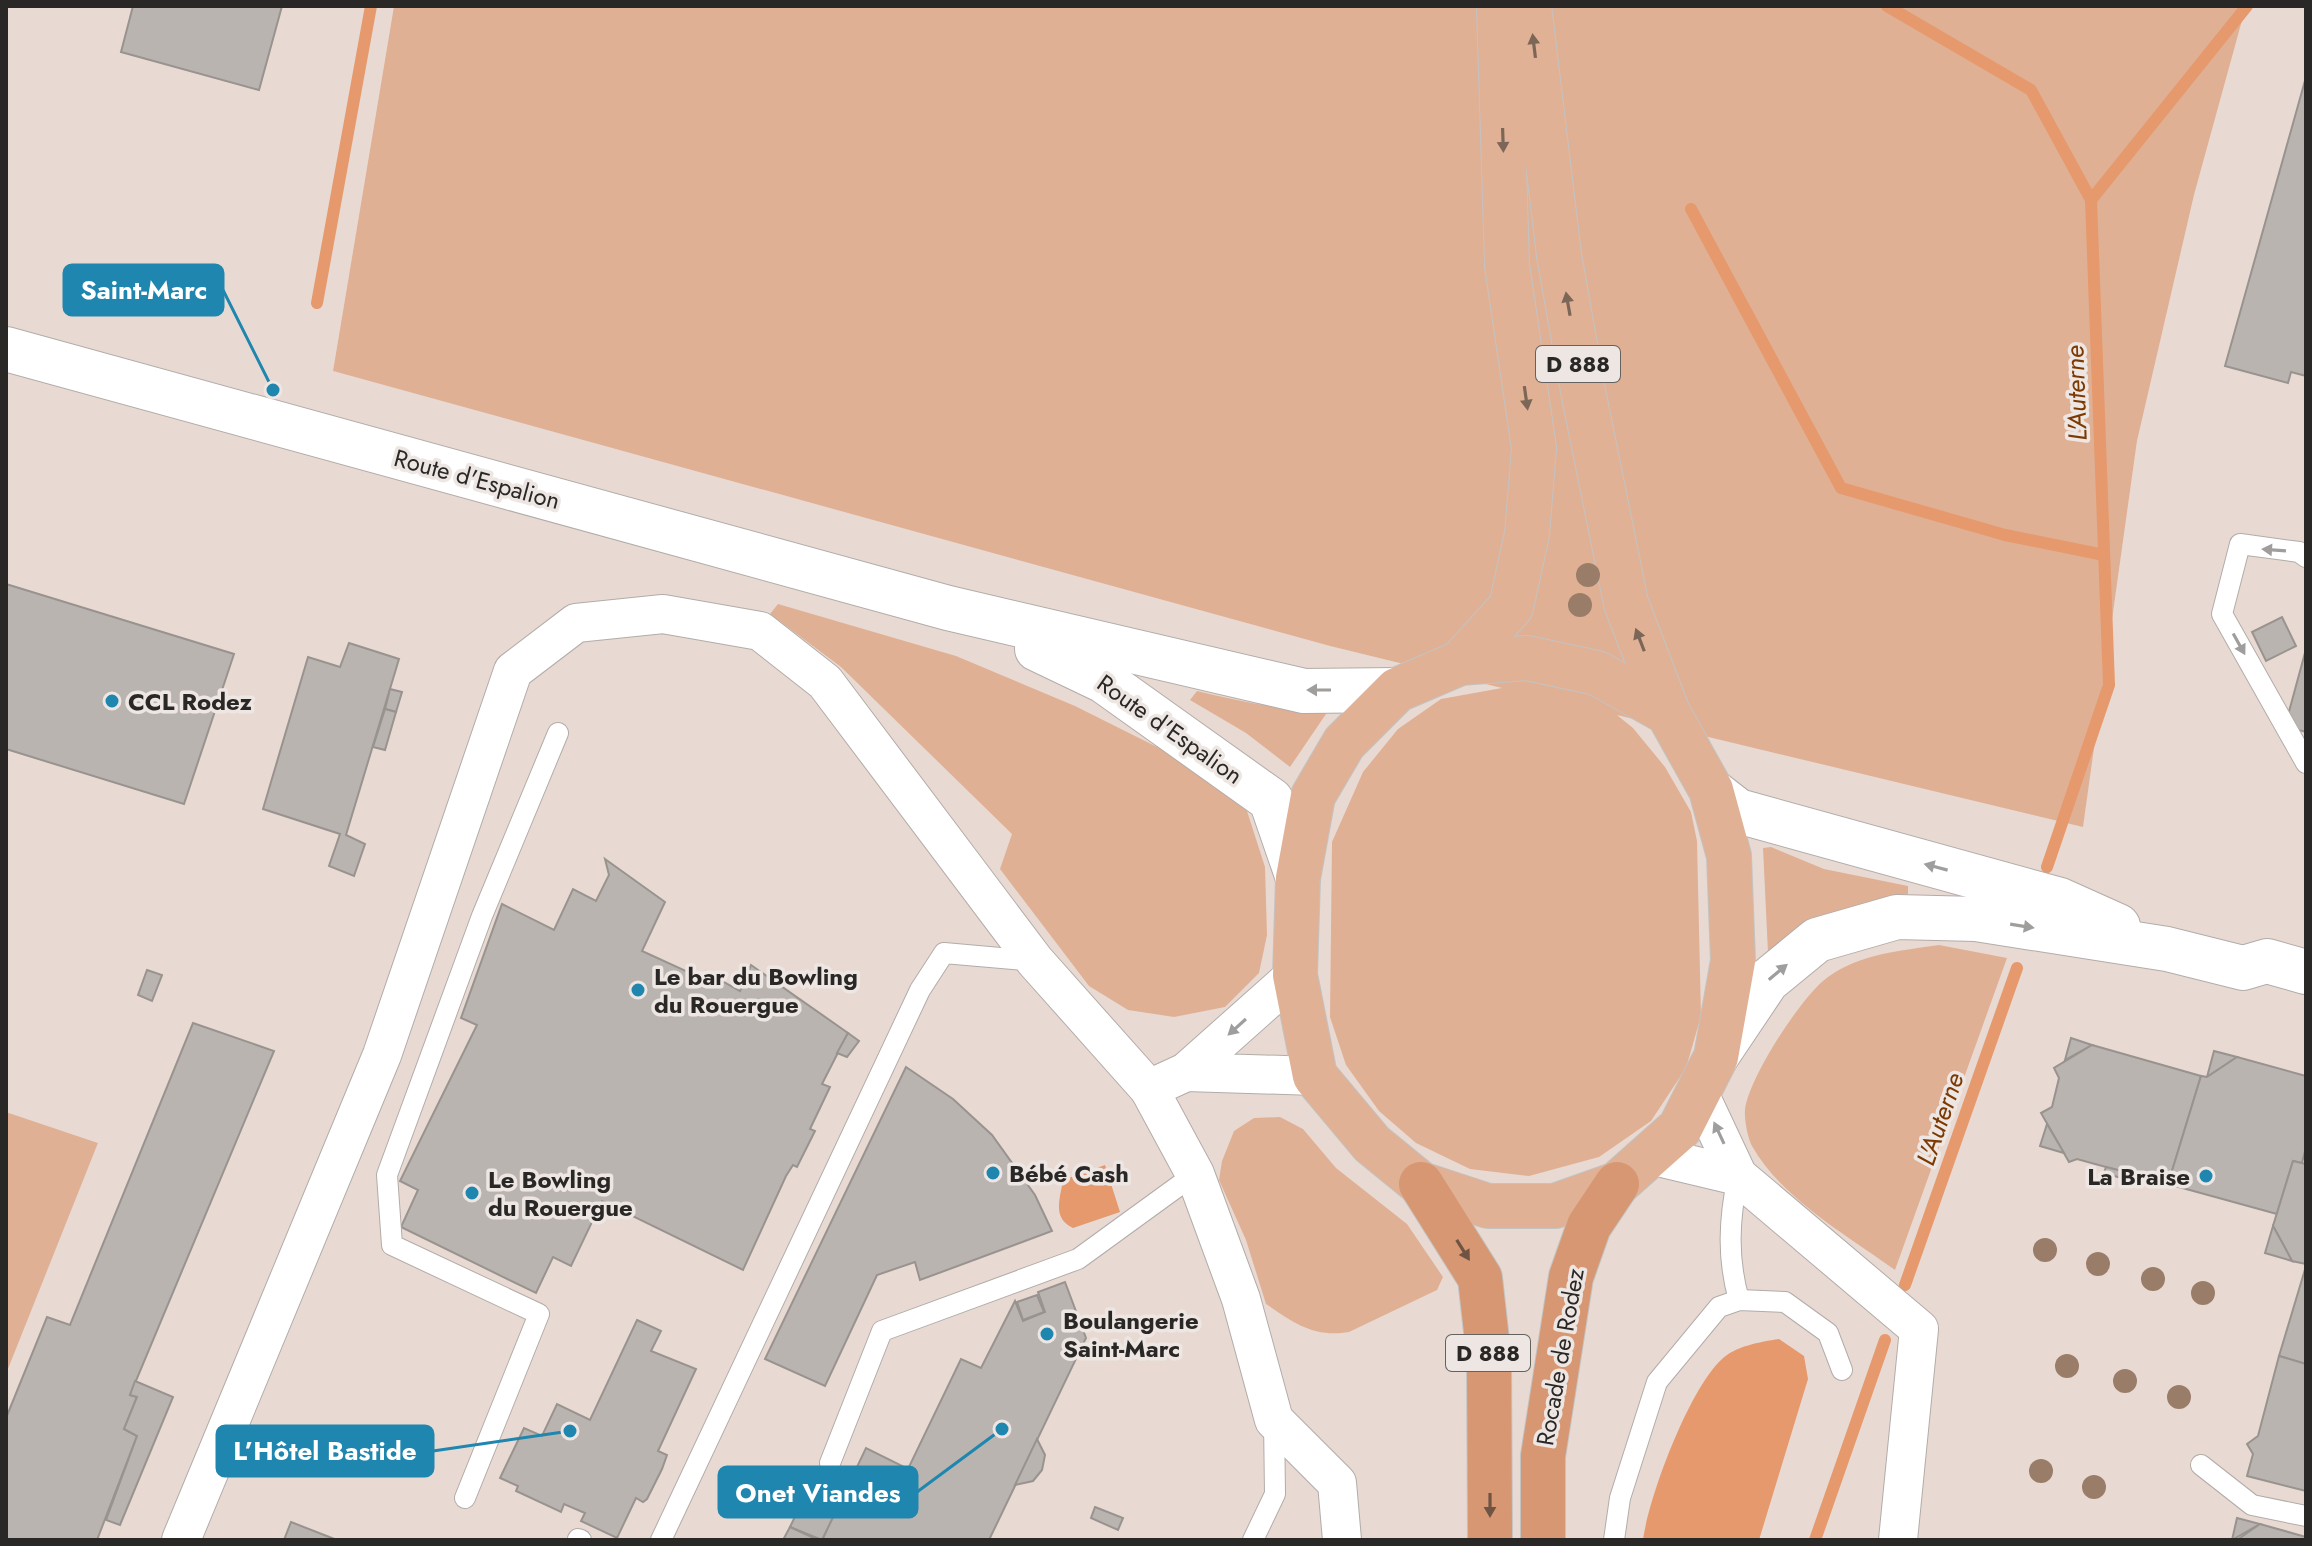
<svg xmlns="http://www.w3.org/2000/svg" width="2312" height="1546" viewBox="0 0 2312 1546" font-family="Jost,sans-serif">
  <style>
    .built { fill: #e8dad2 }
    .green { fill: #e0b095 }
    .water { fill: #e5996d }
    .lines { fill: none; stroke-linecap: round; stroke-linejoin: round }
    .stream { stroke: #e5996d; stroke-width: 12 }
    .building { fill: #bab4b1; stroke: #99938f; stroke-width: 2 }
    .service-casing { stroke: #b2aca9; stroke-width: 22 }
    .minor-casing { stroke: #b2aca9; stroke-width: 40 }
    .secondary-casing { stroke: #b2aca9; stroke-width: 46 }
    .primary-casing { stroke: #c3c3c2; stroke-width: 46 }
    .trunk-casing { stroke: #c3c3c2; stroke-width: 46 }
    .service { stroke: #fff; stroke-width: 20 }
    .minor { stroke: #fff; stroke-width: 38 }
    .secondary { stroke: #fff; stroke-width: 44 }
    .primary { stroke: #e0b195; stroke-width: 44 }
    .trunk { stroke: #d69772; stroke-width: 44 }
    .tree { fill: #9a7d68 }
    .oneway { fill: #7c6658 }
    .oneway2 { fill: #9f9e9d }
    .oneway3 { fill: #6f5444 }
    .poi-dot { fill: #1e86af; stroke: #ede6e3; stroke-width: 3 }
    .labels { text-anchor: middle; dominant-baseline: central; stroke-width: 7; stroke-linejoin: round; paint-order: stroke }
    .shield { fill: #ede6e3; stroke: #64615f; stroke-width: 2 }
    .shield-label { font-size: 22px; font-weight: bold; fill: #2a2826 }
    .street-label { font-size: 24px; fill: #2a2826; stroke: #ede6e3 }
    .poi-label { font-size: 24px; font-weight: bold; fill: #2a2826; stroke: #ede6e3; text-anchor: start }
    .water-label { font-size: 26px; font-style: italic; fill: #7d3902; stroke: #ede6e3 }
    .leader { fill: none; stroke: #1e86af; stroke-width: 3 }
    .callout-dot { fill: #1e86af; stroke: #ede6e3; stroke-width: 3 }
    .callout { fill: #1e86af; stroke: #1e86af; stroke-width: 3 }
    .callout-label { font-size: 26px; text-anchor: middle; font-weight: bold; fill: #fff }
  </style>
  <rect width="100%" height="100%" fill="#ede6e3"/>
  <!-- built -->
  <polygon class="built" points="6,6 394,6 333,371 1330,646 2083,826 2137,441 2194,195 2246,6 2306,6 2306,1540 6,1540 6,1374 98,1143 6,1112"/>
  <!-- green -->
  <g class="green">
    <polygon points="394,6 2246,6 2194,195 2137,441 2083,827 1617,715 1633,728 1665,767 1691,812 1697,841 1701,1016 1686,1068 1651,1121 1599,1157 1529,1176 1470,1169 1416,1143 1379,1111 1346,1065 1330,1017 1332,842 1363,772 1398,729 1441,699 1502,688 1330,646 333,371"/>
    <polygon points="778,604 956,656 1075,706 1179,758 1247,811 1265,867 1267,935 1259,973 1225,1007 1174,1017 1128,1010 1089,986 1000,869 1012,834 841,667 770,614"/>
    <path d="M1197,691C1240,701 1279,711 1324,707L1326,714L1290,767L1246,733L1190,700Z"/>
    <path d="M1771,847L1824,869L1908,886V894C1851,902 1815,921 1768,953L1763,848Z"/>
    <path d="M1939,945L2007,958L1895,1270C1847,1235 1782,1199 1752,1146C1748,1139 1744,1119 1745,1110C1748,1079 1802,995 1828,977C1861,953 1901,951 1939,945Z"/>
    <polygon points="6,1112 98,1143 6,1374"/>
    <path d="M1280,1117L1303,1129L1336,1168L1407,1224L1443,1277L1437,1290L1349,1332C1314,1338 1294,1323 1266,1304L1246,1240L1219,1180L1222,1161L1234,1131L1254,1118Z"/>
  </g>
  <!-- water -->
  <g class="water">
    <path d="M1105,1165L1120,1212L1073,1228C1052,1218 1060,1199 1063,1180Z"/>
    <path d="M1779,1339L1804,1356L1808,1379L1759,1540H1643C1649,1496 1689,1390 1721,1360C1735,1346 1760,1342 1779,1339Z"/>
  </g>
  <g class="lines">
    <!-- stream -->
    <g class="stream">
      <polyline points="1887,6 2031,90 2091,200 2109,685 2047,867"/>
      <polyline points="2091,200 2247,6"/>
      <polyline points="1691,209 1841,488 2005,535 2104,555"/>
      <polyline points="317,303 371,6"/>
      <polyline points="1905,1285 2017,968"/>
      <polyline points="1815,1540 1885,1340"/>
    </g>
  </g>
  <!-- building -->
  <g class="building">
    <polygon points="133,6 282,6 259,90 121,52"/>
    <polygon points="2306,77 2306,376 2291,372 2288,383 2225,366"/>
    <polygon points="6,584 234,654 184,804 6,749"/>
    <polygon points="2282,617 2296,646 2266,661 2252,632"/>
    <polygon points="349,643 399,659 346,835 365,844 354,876 329,866 340,834 263,809 308,657 340,667"/>
    <polygon points="2306,649 2306,732 2291,728 2287,719"/>
    <polygon points="390,689 402,692 396,712 385,709"/>
    <polygon points="385,709 396,712 385,750 373,747"/>
    <polygon points="605,859 665,902 642,951 703,979 706,972 740,991 751,965 848,1033 822,1084 830,1087 810,1129 815,1131 797,1167 793,1165 786,1176 743,1270 602,1201 571,1266 553,1257 536,1293 401,1227 418,1190 400,1181 477,1025 461,1018 502,904 554,930 573,889 596,901 609,875"/>
    <polygon points="147,970 162,975 152,1001 138,995"/>
    <polygon points="193,1023 274,1051 130,1395 137,1397 124,1429 137,1436 97,1540 6,1540 6,1418 47,1317 70,1325"/>
    <polygon points="848,1033 859,1041 847,1057 837,1053"/>
    <polygon points="2071,1038 2092,1045 2065,1060"/>
    <polygon points="2092,1045 2201,1076 2168,1184 2077,1159 2069,1162 2041,1113 2052,1107 2059,1078 2054,1068"/>
    <polygon points="2214,1051 2237,1057 2207,1077"/>
    <polygon points="2237,1057 2306,1076 2306,1147 2302,1163 2293,1161 2277,1214 2168,1184 2201,1076 2207,1077"/>
    <polygon points="906,1067 953,1099 992,1135 1035,1195 1052,1231 920,1280 915,1262 877,1275 825,1386 765,1359"/>
    <polygon points="2047,1124 2064,1153 2040,1146"/>
    <polygon points="2293,1161 2306,1164 2306,1264 2292,1261 2273,1226"/>
    <polygon points="2106,1167 2130,1173 2128,1180 2104,1173"/>
    <polygon points="2273,1226 2283,1244 2292,1261 2265,1253"/>
    <polygon points="2306,1266 2306,1364 2279,1356"/>
    <polygon points="1065,1282 1086,1338 989,1540 822,1540 866,1448 908,1469 961,1359 981,1368 1015,1301 1023,1321 1045,1312 1038,1292"/>
    <polygon points="1037,1295 1044,1312 1023,1320 1017,1302"/>
    <polygon points="637,1320 661,1331 651,1351 696,1369 658,1451 667,1455 662,1469 647,1499 643,1502 636,1498 617,1538 581,1521 585,1513 564,1504 561,1512 516,1491 518,1486 500,1478 524,1428 542,1436 557,1404 590,1420"/>
    <polygon points="2279,1356 2306,1364 2306,1491 2247,1476 2253,1454 2247,1444 2258,1436"/>
    <polygon points="135,1381 173,1397 120,1525 106,1520 137,1436 124,1429 137,1397 130,1395"/>
    <polygon points="1037,1439 1045,1455 1042,1470 1033,1481 1015,1485"/>
    <polygon points="813,1479 844,1494 822,1540 790,1527"/>
    <polygon points="1095,1507 1123,1518 1118,1530 1091,1518"/>
    <polygon points="2237,1518 2260,1524 2232,1540"/>
    <polygon points="291,1522 337,1540 284,1540"/>
    <polygon points="2260,1524 2306,1537 2306,1540 2237,1540"/>
    <polygon points="790,1527 816,1539 817,1540 783,1540"/>
  </g>
  <g class="lines">
    <defs>
      <g id="service">
        <polyline points="2306,557 2299,552 2240,544 2222,614 2306,763"/>
        <path d="M1738,1176C1729,1219 1727,1258 1739,1300"/>
        <polyline points="830,1463 882,1331 1078,1259 1195,1174"/>
        <polyline points="2201,1465 2252,1505 2306,1516"/>
        <polyline points="465,1498 539,1314 392,1245 387,1175 482,916 558,733"/>
        <polyline points="578,1539 581,1540"/>
        <polyline points="661,1540 920,990 944,953 1035,961"/>
        <polyline points="1253,1540 1275,1494 1274,1420"/>
        <polyline points="1614,1540 1620,1498 1657,1382 1719,1307 1739,1300 1785,1302 1828,1333 1842,1370"/>
      </g>
      <g id="minor">
        <polyline points="1295,975 1186,1072 1315,1076"/>
        <polyline points="1149,1089 1195,1174 1241,1299 1274,1420 1337,1483 1342,1540"/>
        <polyline points="1698,1091 1738,1176 1919,1329 1898,1540"/>
        <polyline points="1650,1155 1738,1176"/>
        <polyline points="181,1540 382,1055 513,671 576,623 663,614 760,631 825,682 1035,961 1149,1089 1186,1072"/>
      </g>
      <g id="secondary">
        <polyline points="6,349 948,608 1304,691 1397,690"/>
        <polyline points="1037,649 1104,681 1271,800 1298,878"/>
        <polyline points="1711,790 1738,811 2060,900 2118,926"/>
        <polyline points="1716,1057 1767,981 1817,940 1897,917 1976,919 2167,949 2243,968 2267,961 2306,972"/>
      </g>
      <g id="primary">
        <polyline points="1529,6 1559,255 1584,396 1626,603 1668,713"/>
        <polygon points="1527,658 1597,673 1668,713 1711,790 1729,856 1733,961 1716,1057 1680,1128 1617,1184 1555,1206 1488,1206 1421,1184 1372,1144 1315,1076 1295,975 1298,878 1313,796 1344,743 1397,690 1460,663"/>
        <polyline points="1460,663 1511,607 1527,534 1534,448 1507,265 1499,6"/>
      </g>
      <g id="trunk">
        <polyline points="1421,1184 1480,1278 1489,1358 1490,1540"/>
        <polyline points="1543,1540 1543,1456 1571,1277 1589,1226 1617,1184"/>
      </g>
    </defs>
    <!-- service casing -->
    <use href="#service" class="service-casing"/>
    <!-- minor casing -->
    <use href="#minor" class="minor-casing"/>
    <!-- secondary casing -->
    <use href="#secondary" class="secondary-casing"/>
    <!-- primary casing -->
    <use href="#primary" class="primary-casing"/>
    <!-- trunk casing -->
    <use href="#trunk" class="trunk-casing"/>
    <!-- service -->
    <use href="#service" class="service"/>
    <!-- minor -->
    <use href="#minor" class="minor"/>
    <!-- secondary -->
    <use href="#secondary" class="secondary"/>
    <!-- primary -->
    <use href="#primary" class="primary"/>
    <!-- trunk -->
    <use href="#trunk" class="trunk"/>
  </g>
  <!-- trees -->
  <g class="tree">
    <circle cx="1588" cy="575" r="12"/>
    <circle cx="1580" cy="605" r="12"/>
    <circle cx="2045" cy="1250" r="12"/>
    <circle cx="2098" cy="1264" r="12"/>
    <circle cx="2153" cy="1279" r="12"/>
    <circle cx="2203" cy="1293" r="12"/>
    <circle cx="2067" cy="1366" r="12"/>
    <circle cx="2125" cy="1381" r="12"/>
    <circle cx="2179" cy="1397" r="12"/>
    <circle cx="2041" cy="1471" r="12"/>
    <circle cx="2094" cy="1487" r="12"/>
  </g>
  <!-- one-way arrows -->
  <defs><path id="oneway-solid" d="M-6-.8H1V-3.2L6.5 0L1 3.2V.8H-6Z" transform="scale(2)"/></defs>
  <g class="oneway">
    <use href="#oneway-solid" transform="translate(1534 46) rotate(-97)"/>
    <use href="#oneway-solid" transform="translate(1503 140) rotate(88)"/>
    <use href="#oneway-solid" transform="translate(1568 304) rotate(-100)"/>
    <use href="#oneway-solid" transform="translate(1526 398) rotate(82)"/>
    <use href="#oneway-solid" transform="translate(1640 640) rotate(-111)"/>
  </g>
  <g class="oneway2">
    <use href="#oneway-solid" transform="translate(2274 550) rotate(-176)"/>
    <use href="#oneway-solid" transform="translate(2239 644) rotate(61)"/>
    <use href="#oneway-solid" transform="translate(1319 690) rotate(180)"/>
    <use href="#oneway-solid" transform="translate(1936 867) rotate(-165)"/>
    <use href="#oneway-solid" transform="translate(2022 926) rotate(9)"/>
    <use href="#oneway-solid" transform="translate(1778 972) rotate(-40)"/>
    <use href="#oneway-solid" transform="translate(1237 1027) rotate(138)"/>
    <use href="#oneway-solid" transform="translate(1719 1133) rotate(-115)"/>
  </g>
  <g class="oneway3">
    <use href="#oneway-solid" transform="translate(1463 1250) rotate(58)"/>
    <use href="#oneway-solid" transform="translate(1490 1505) rotate(90)"/>
  </g>
  <!-- markers -->
  <g class="poi-dot">
    <circle cx="112" cy="701" r="8"/>
    <circle cx="638" cy="990" r="8"/>
    <circle cx="993" cy="1173" r="8"/>
    <circle cx="2206" cy="1176" r="8"/>
    <circle cx="472" cy="1193" r="8"/>
    <circle cx="1047" cy="1334" r="8"/>
  </g>
  <g class="labels">
    <!-- shield labels -->
    <g class="shield">
      <rect x="1536" y="346" width="84" height="36" rx="6"/>
      <rect x="1446" y="1335" width="84" height="36" rx="6"/>
    </g>
    <g class="shield-label">
      <text x="1578" y="364">D 888</text>
      <text x="1488" y="1353">D 888</text>
    </g>
    <!-- street labels -->
    <g class="street-label">
      <text transform="translate(477 479) rotate(15)">Route d'Espalion</text>
      <text transform="translate(1170 729) rotate(35)">Route d'Espalion</text>
      <text transform="translate(1560 1357) rotate(-80)">Rocade de Rodez</text>
    </g>
    <!-- poi labels -->
    <g class="poi-label">
      <text x="128" y="701">CCL Rodez</text>
      <text x="654" y="976">Le bar du Bowling<tspan x="654" dy="28">du Rouergue</tspan></text>
      <text x="1009" y="1173">Bébé Cash</text>
      <text x="2190" y="1176" text-anchor="end">La Braise</text>
      <text x="488" y="1179">Le Bowling<tspan x="488" dy="28">du Rouergue</tspan></text>
      <text x="1063" y="1320">Boulangerie<tspan x="1063" dy="28">Saint-Marc</tspan></text>
    </g>
    <!-- water labels -->
    <g class="water-label">
      <text transform="translate(2076 393) rotate(-92)">L'Auterne</text>
      <text transform="translate(1940 1119) rotate(-71)">L'Auterne</text>
    </g>
  </g>
  <!-- callouts -->
  <path class="leader" d="M273 390L223 290M570 1431L433 1451M1002 1429L917 1492"/>
  <g class="callout-dot">
    <circle cx="273" cy="390" r="8"/>
    <circle cx="570" cy="1431" r="8"/>
    <circle cx="1002" cy="1429" r="8"/>
  </g>
  <g class="callout">
    <rect x="64" y="265" width="159" height="50" rx="8"/>
    <rect x="217" y="1426" width="216" height="50" rx="8"/>
    <rect x="719" y="1467" width="198" height="50" rx="8"/>
  </g>
  <g class="callout-label">
    <text x="144" y="299">Saint-Marc</text>
    <text x="325" y="1460">L’Hôtel Bastide</text>
    <text x="818" y="1502">Onet Viandes</text>
  </g>
  <!-- border -->
  <rect width="2312" height="1546" fill="none" stroke="#2a2826" stroke-width="16"/>
</svg>
